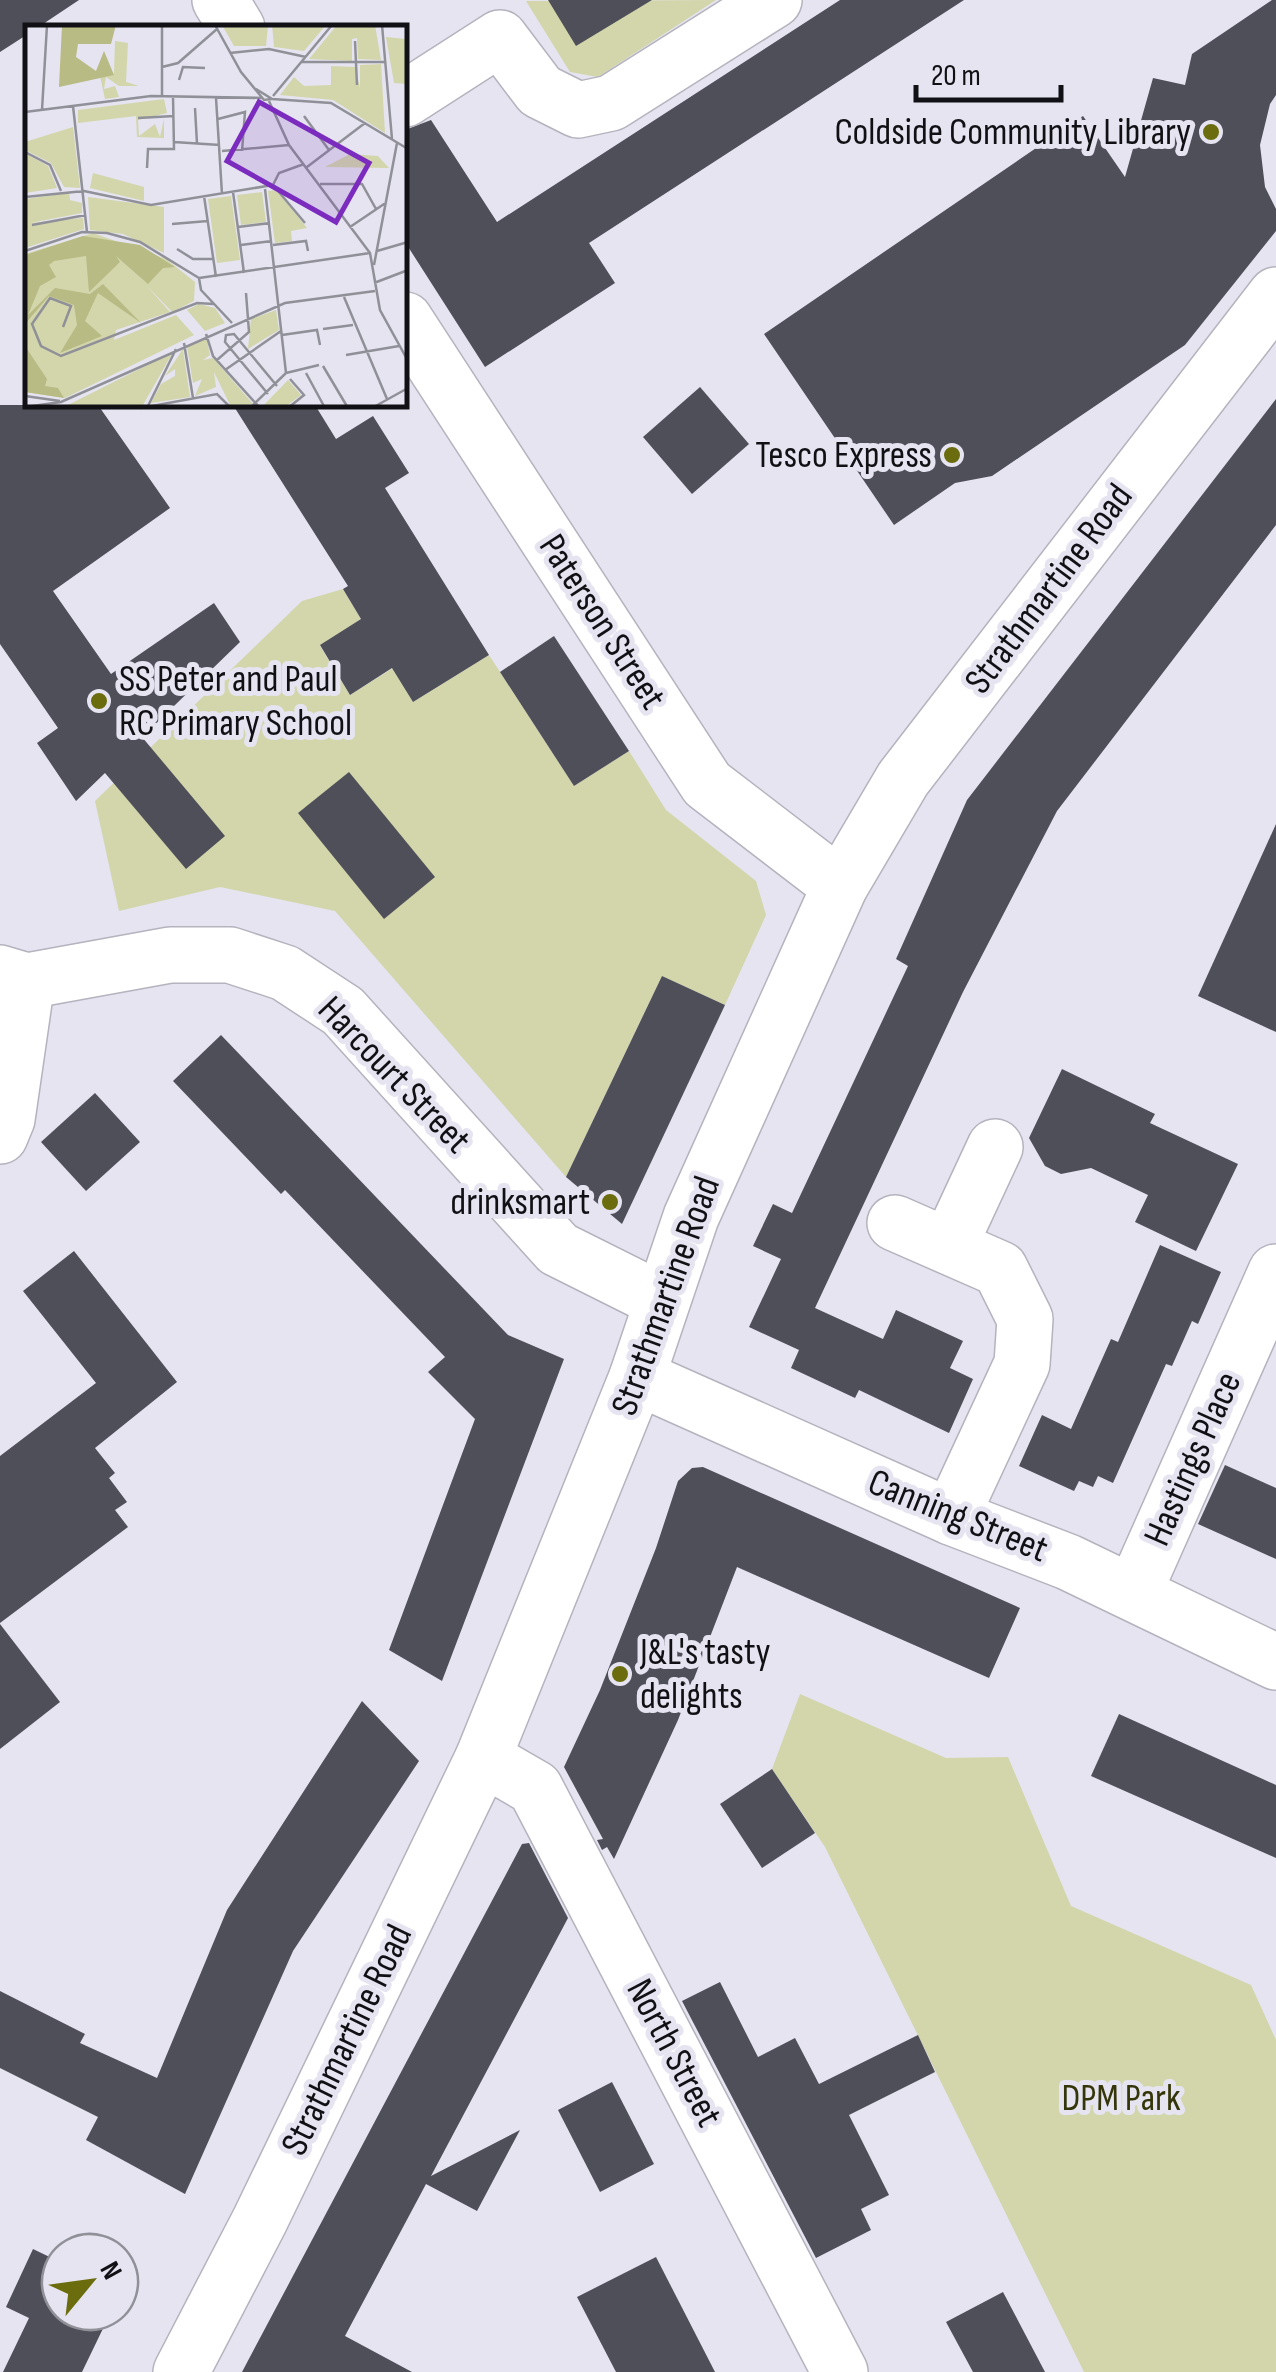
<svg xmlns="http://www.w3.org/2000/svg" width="1276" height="2372" viewBox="0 0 1276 2372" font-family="'Sofia Sans Condensed',sans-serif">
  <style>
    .green { fill: #d3d6ab }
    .building { fill: #4f4f59 }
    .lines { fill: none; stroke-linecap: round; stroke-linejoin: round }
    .minor-casing { stroke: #b4b3be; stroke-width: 58 }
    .minor { stroke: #fff; stroke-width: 55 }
    .poi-dot { fill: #6a6c0d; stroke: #e5e4f0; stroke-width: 4 }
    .labels { text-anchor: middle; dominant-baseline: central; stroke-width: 10; stroke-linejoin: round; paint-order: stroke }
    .poi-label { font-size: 38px; fill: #111115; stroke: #e5e4f0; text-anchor: end }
    .street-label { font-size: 38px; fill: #111115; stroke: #e5e4f0 }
    .park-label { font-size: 38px; fill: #343508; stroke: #e5e4f0 }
    .inset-road { fill: none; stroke: #909098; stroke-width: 2.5 }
    .view { fill: #7b2cbf; fill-opacity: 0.15; stroke: #7b2cbf; stroke-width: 5 }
    .inset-edge { fill: none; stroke: #111115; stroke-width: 5 }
  </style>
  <rect width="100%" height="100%" fill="#e5e4f0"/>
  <!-- green -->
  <g class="green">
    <polygon points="716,0 598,77 570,72 526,1"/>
    <polygon points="343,589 361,619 320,646 350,695 393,668 413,702 489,655 574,786 629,751 666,810 756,881 766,915 725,1005 662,976 566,1177 335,911 220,887 119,911 95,801 302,601"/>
    <polygon points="800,1694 946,1758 1008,1757 1071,1906 1251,1985 1276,2040 1276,2372 1084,2372 825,1847 772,1769"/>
  </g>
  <!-- building -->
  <g class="building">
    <polygon points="0,0 79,0 37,28 28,28 28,34 0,52"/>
    <polygon points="548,0 652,0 576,46"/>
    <polygon points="840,0 964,0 589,243 615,283 485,367 405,242 405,130 431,120 497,222"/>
    <polygon points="1272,0 1276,0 1276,95 1270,104 1260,145 1265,187 1276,209 1276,231 1185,345 992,476 955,483 894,525 764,334 1083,116 1125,177 1153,78 1185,85 1192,54"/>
    <polygon points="700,387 749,444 692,494 643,437"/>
    <polygon points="1276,399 1276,525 1057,811 963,992 815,1308 883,1339 896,1310 963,1341 950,1368 973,1379 949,1433 859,1390 855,1398 791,1368 799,1350 749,1327 781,1259 753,1246 773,1204 792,1213 908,966 896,959 967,800"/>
    <polygon points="0,405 98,405 170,508 53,591 111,674 214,603 240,642 142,737 225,836 186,869 105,773 76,801 37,743 58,728 0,644"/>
    <polygon points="233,405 315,405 336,439 373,416 409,473 385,488 489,655 413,702 392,668 350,695 320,645 361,619 343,589 348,586"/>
    <polygon points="554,636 629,751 574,786 500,672"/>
    <polygon points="349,772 435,877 384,919 298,813"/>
    <polygon points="1276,824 1276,1032 1198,996"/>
    <polygon points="662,976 725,1005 622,1224 566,1177"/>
    <polygon points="221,1035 508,1335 564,1359 442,1681 389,1650 475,1419 428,1372 445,1357 285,1190 281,1194 173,1081"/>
    <polygon points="1062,1069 1155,1114 1150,1123 1238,1164 1196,1251 1135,1222 1148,1195 1091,1168 1061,1174 1045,1166 1029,1138"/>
    <polygon points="95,1093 140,1142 86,1191 41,1142"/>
    <polygon points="1160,1245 1221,1272 1198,1324 1192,1321 1172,1366 1166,1364 1113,1483 1098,1476 1093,1487 1079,1481 1074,1491 1019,1466 1042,1415 1071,1429 1111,1339 1118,1342"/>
    <polygon points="74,1251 177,1382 95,1448 115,1473 109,1478 127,1502 115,1510 128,1527 0,1623 0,1456 96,1383 23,1291"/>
    <polygon points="1225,1465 1276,1488 1276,1559 1198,1524"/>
    <polygon points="703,1467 1020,1608 989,1678 737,1567 678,1720 614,1859 607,1847 602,1850 597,1840 603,1839 564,1767 600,1690 656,1548 678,1481 692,1468"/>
    <polygon points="0,1624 60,1702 0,1749"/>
    <polygon points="362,1701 419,1761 293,1951 185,2194 86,2140 98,2117 0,2068 0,1991 85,2034 80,2043 157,2078 227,1910"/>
    <polygon points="1119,1714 1276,1785 1276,1858 1091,1776"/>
    <polygon points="772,1769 815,1833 762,1868 720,1804"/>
    <polygon points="529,1843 568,1918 431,2176 520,2130 477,2211 426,2184 345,2336 412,2372 242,2372 522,1844"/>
    <polygon points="720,1982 758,2057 795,2038 819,2084 918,2035 935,2072 849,2115 889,2195 861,2209 871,2230 816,2258 682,2001"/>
    <polygon points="612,2082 654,2164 600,2192 558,2110"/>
    <polygon points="33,2249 60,2262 60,2312 111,2312 82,2372 3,2372 29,2318 6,2307"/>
    <polygon points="656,2257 715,2372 616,2372 577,2297"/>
    <polygon points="1003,2292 1045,2372 973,2372 946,2322"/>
  </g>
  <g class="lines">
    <defs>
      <g id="minor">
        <polyline points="220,0 237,28"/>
        <polyline points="405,99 500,38 540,91 578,110 611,103 774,0"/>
        <polyline points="405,320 707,784 840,886"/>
        <polyline points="0,973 27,981 170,955 230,955 285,973 343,1011 558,1249 660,1300"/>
        <polyline points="0,1136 7,1119 27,981"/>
        <polyline points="895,1223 1000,1269 1025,1319 1022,1364 951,1517"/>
        <polyline points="949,1246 995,1147"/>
        <polyline points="637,1377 951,1517 1068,1562 1276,1662"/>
        <polyline points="1134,1592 1276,1272"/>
        <polyline points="483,1758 535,1788 840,2372"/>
        <polyline points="181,2372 260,2220 483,1758 637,1377 691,1217 840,886 903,779 1276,295"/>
      </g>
    </defs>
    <!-- minor casing -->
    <use href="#minor" class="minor-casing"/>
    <!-- minor -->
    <use href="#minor" class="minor"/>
  </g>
  <!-- markers -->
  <g class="poi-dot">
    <circle cx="1211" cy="132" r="10"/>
    <circle cx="952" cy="455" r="10"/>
    <circle cx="99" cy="701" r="10"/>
    <circle cx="610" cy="1202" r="10"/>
    <circle cx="620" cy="1674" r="10"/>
  </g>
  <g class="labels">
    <!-- poi labels -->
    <g class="poi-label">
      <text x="1191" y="132">Coldside Community Library</text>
      <text x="932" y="455">Tesco Express</text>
      <text x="119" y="679" text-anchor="start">SS Peter and Paul<tspan x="119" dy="44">RC Primary School</tspan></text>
      <text x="590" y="1202">drinksmart</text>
      <text x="640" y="1652" text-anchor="start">J&amp;L's tasty<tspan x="640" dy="44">delights</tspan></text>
    </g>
    <!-- street labels -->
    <g class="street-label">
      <text transform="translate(1049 589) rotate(-53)">Strathmartine Road</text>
      <text transform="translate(602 622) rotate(57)">Paterson Street</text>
      <text transform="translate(394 1075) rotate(46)">Harcourt Street</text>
      <text transform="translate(666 1296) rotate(-70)">Strathmartine Road</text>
      <text transform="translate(1193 1459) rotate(-66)">Hastings Place</text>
      <text transform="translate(958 1516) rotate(22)">Canning Street</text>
      <text transform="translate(347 2040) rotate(-64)">Strathmartine Road</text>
      <text transform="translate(674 2053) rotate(62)">North Street</text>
    </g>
    <!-- park labels -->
    <g class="park-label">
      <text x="1121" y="2098">DPM Park</text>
    </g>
  </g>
  <!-- overview -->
  <g transform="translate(25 25)">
    <rect width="382" height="382" fill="#e5e4f0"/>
    <path d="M197,0H243L241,21H209ZM247,0H301L279,26L249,22ZM312,0H350L356,35L333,34L332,13L327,14V36L284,34ZM361,12L381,14L382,59L369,58ZM90,16L103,18L101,57L114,61H94L81,52L79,64L90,61L94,72L80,74L75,51L89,49ZM356,39L360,108L308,75L255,70L269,52L279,61L306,60V41L330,42L335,63V40ZM139,74L142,88L113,95L114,111L130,99L135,112L139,94V113L112,112L111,91L53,98V85ZM48,102L55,163L39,162L26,138L0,125V117ZM0,128L23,141L32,163L0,168ZM325,129L353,131L364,143L300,142ZM68,148L119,162V176L65,163ZM251,165L282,203L266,206L267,216L250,218L243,166ZM237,167L241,197L216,200L212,170ZM44,168L45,175L57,178V188L5,198L58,193L59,204L0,223V174ZM206,171L215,235L192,238L183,174ZM63,172L139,182V228L98,209L65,205ZM68,208L141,234L170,257L169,276L147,287L121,260L145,287L91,305L89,315L151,290L169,310L40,373L0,367V229ZM174,279L190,283L200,298L180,306L162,285ZM251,285L254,305L223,324L226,294ZM181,312L185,330L178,335L188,333L228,379L206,382L189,347L191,362L170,371L177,354L168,358L162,322ZM158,324L165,372L126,378L136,359L150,351V344L140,351ZM148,327L118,380L27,383L45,379ZM263,355L276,370L260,382H237Z" fill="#d3d6ab"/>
    <path d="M37,0H91L86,19H53L51,32L71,46L79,26L89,50L34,62ZM58,211L115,220L150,242L138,243L123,259L91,231L95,237L64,267L61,231L29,236L24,240L31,252L15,261L3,290L30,263L65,269L78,259L116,298L73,268L60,296L77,311L35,328L52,300L49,280L24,271L0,299V230ZM0,321L22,354L20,361L33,363L39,373L0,367Z" fill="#b8bb84"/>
    <path class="inset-road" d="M137,0V71M190,0L216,47L239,75L247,74L231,64M357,0L367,114M330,16L332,60M205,28L244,24L281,32M276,37H360M137,42L153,38L192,4M154,55L158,42L180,43M248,71L307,0M191,73L197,169M247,74L306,78L383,124M244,76L264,120L345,228L355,285L383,336M48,81L62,207M170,83L172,119M17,85L22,0M0,87L126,71L238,73M279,91L304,125M113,93L149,91M193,94L220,87L217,126M149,117L195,120M197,126L264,120M0,127L25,140L36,166M282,142L340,98M122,143L123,124H149L148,71M295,159H337L351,184M248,160L280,198M248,160L254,148L279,139M240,164L261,348M208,167L219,248M179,171L191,252M0,172L59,166L126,180L248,160M147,199L183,196M7,200L61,190M213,202L245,198M325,202L362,177M216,220L247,216M248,220L281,216L283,226M152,224L168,234H188M0,226L57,207L82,208L115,217L174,253M352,226L383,217M349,240L372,118M174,253L345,228M174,253L176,265L207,298M349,258L383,245M319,272L362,374M38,302L46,281L25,273L7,299L16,321L36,331L172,278L189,279M298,304L328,300M181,309L188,331L235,383M257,310L292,305L295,320M159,318L168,373M321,330L374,321M192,335L224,307L221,268M298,341L323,383M200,345L256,306M261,348L294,340M281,348L300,383M243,369L200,317L201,310L209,309L252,361M0,371L35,376M0,382L36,377L260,278L350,266M116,383L192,369L206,383M122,383L151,324M225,383L261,348M263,383L279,370L265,354M347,383L383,363"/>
    <path class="view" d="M234,77L344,138L311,197L202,136Z"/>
    <rect width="382" height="382" class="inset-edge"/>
  </g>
  <!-- north arrow -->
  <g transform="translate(90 2282) rotate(61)"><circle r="48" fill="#e5e4f0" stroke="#909098" stroke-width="2.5"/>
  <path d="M0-8L18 38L0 25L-18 38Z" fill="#6a6c0d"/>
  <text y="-15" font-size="28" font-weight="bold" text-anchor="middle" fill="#111115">N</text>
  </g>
  <!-- scale -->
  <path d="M916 85v15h145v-15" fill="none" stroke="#111115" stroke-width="5"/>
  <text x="931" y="85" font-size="30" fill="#111115" stroke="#e5e4f0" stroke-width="8" paint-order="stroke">20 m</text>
</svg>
